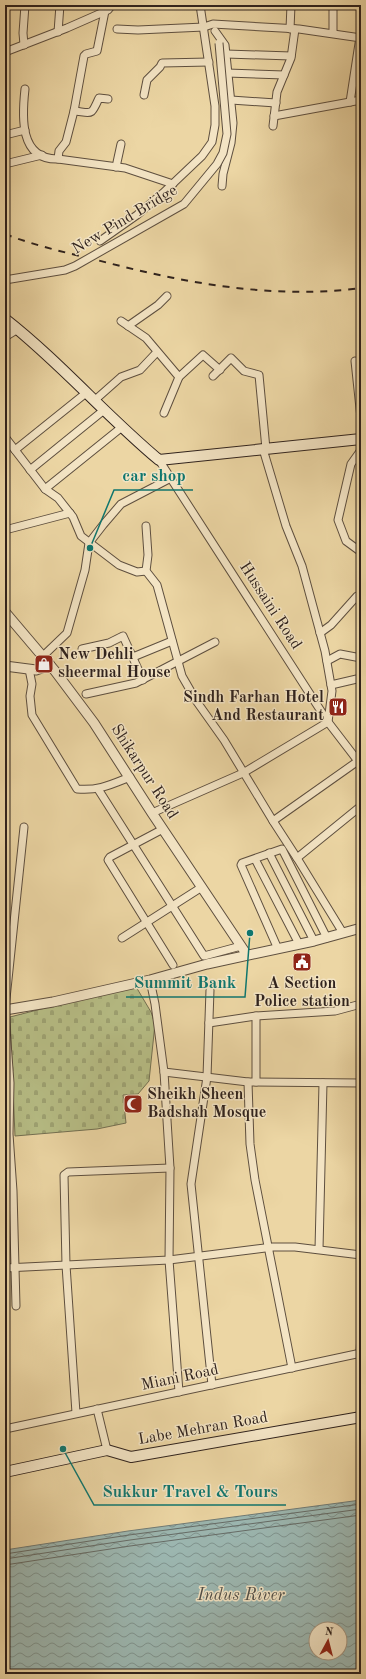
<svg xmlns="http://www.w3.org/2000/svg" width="366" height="1679" viewBox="0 0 366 1679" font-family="'Old Standard TT',serif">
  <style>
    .cemetery { fill: url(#cemetery-stones); stroke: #737052 }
    .water { fill: url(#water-waves); stroke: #707b76; fill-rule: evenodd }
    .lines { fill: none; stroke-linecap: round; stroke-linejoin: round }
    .shore { stroke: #666c67; stroke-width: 1 }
    .minor-casing { stroke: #5e4f3f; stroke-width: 9 }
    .tertiary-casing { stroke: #5e4f3f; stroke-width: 11 }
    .secondary-casing { stroke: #2f221d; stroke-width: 12 }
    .minor { stroke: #f3e4c4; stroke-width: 7 }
    .tertiary { stroke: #f3e4c4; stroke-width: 9 }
    .secondary { stroke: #f3e4c4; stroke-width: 10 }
    .rail { stroke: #2f221d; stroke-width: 2; stroke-dasharray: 7 7; stroke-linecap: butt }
    .minor-bridge-casing { stroke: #5e4f3f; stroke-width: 9; stroke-linecap: butt }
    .minor-bridge { stroke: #f3e4c4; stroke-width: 7 }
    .labels { text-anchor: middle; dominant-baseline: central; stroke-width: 3; stroke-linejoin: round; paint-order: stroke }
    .street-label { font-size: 16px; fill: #2f221d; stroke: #f3e4c4 }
    .poi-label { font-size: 16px; font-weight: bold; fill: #2f221d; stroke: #f3e4c4; text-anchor: start }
    .water-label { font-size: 17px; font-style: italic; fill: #504f49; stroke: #f3e4c4 }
    .leader { fill: none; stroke: #0f766e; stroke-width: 1.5 }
    .callout-dot { fill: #0f766e; stroke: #f3e4c4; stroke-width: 1.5 }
    .callout-label { font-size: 17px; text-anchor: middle; font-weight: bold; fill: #0f766e; stroke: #f3e4c4; stroke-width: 3; stroke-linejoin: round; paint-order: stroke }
  </style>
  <defs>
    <pattern id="cemetery-stones" width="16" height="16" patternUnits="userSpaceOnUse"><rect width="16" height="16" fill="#b7be86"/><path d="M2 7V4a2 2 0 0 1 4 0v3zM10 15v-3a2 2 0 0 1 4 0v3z" fill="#9ea373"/></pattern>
    <pattern id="water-waves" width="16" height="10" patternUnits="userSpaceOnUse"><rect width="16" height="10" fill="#9cb7b1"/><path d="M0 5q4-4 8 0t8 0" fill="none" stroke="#80948f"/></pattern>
  </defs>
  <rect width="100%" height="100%" fill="#ecd6a4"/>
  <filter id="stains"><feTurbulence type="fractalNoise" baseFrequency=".005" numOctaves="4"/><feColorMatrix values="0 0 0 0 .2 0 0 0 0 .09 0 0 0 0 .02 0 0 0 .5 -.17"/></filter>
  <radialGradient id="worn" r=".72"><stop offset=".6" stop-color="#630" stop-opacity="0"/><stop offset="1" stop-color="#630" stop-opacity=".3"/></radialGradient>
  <!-- cemetery -->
  <polygon class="cemetery" points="135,985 151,1012 155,1024 149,1081 138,1094 123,1095 126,1123 97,1129 15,1136 10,1017"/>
  <!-- water -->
  <path class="water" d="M361,1500V1674H5V1550L128,1531ZM316,1629H340V1653H316Z"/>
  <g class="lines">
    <!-- shore -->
    <g class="shore">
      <polyline points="5,1554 129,1535 361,1504"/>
      <polyline points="5,1559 130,1540 361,1509"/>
      <polyline points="5,1565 130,1546 361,1515"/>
    </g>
    <defs>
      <g id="minor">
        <polyline points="117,29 138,30 204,27 213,24 299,29 361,38"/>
        <polyline points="290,29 291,5"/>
        <polyline points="215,31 225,45 233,123 231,143 223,174 222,186"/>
        <polyline points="58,32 60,5"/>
        <polyline points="333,33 333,5"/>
        <polyline points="24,45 23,33 25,5"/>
        <polyline points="5,52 67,28 108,10 112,5"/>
        <polyline points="226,54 291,56"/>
        <polyline points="227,73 284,75"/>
        <path d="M25,89C22,116 19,160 58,159L125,168L173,184"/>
        <polyline points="144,95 147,80 160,67 162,63 209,62"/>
        <polyline points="231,100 276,103"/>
        <polyline points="350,102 360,37"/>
        <path d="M74,111C93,113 91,116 99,98L108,99"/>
        <polyline points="274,116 361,100"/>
        <polyline points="273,126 277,92 291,58 295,29"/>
        <polyline points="5,135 25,130"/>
        <polyline points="58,159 59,151 66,142 74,111 84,56 86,54 97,51 105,11"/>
        <polyline points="5,164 42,155"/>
        <polyline points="116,167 121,144"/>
        <polyline points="100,241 137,215 163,193 202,156 212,142 215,125 215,106 200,5"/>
        <polyline points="121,321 146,338 179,377 164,413"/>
        <polyline points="128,326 158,305 167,296"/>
        <polyline points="5,337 18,329"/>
        <polyline points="355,361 361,418"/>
        <polyline points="213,376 231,358 244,371 259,375 266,449"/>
        <polyline points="179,377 203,355 220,370"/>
        <polyline points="95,400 121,377 140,370 157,352"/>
        <polyline points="5,437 45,489 58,498 73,517 81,536 119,565 137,572 146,571"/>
        <polyline points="15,450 86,393"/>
        <polyline points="361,450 351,464 338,520 346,541 361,552"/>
        <polyline points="159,460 328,722 361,765"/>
        <polyline points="30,470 104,410"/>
        <polyline points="45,489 122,427"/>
        <polyline points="146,526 148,555 146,571 157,585 182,676 197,702 224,740 273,821 297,858 343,933"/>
        <polyline points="5,530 70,513"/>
        <polyline points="320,633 331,625 357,596 361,595"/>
        <polyline points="82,649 109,643 123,636 143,680"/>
        <polyline points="42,657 67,633 85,570 89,543 103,525 121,504 171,478"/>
        <polyline points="133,657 172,641"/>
        <polyline points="327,661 340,654 361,658"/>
        <path d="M29,669L32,684L30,696L32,715L77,789C98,791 110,785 130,777"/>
        <polyline points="331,685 361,678"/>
        <polyline points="86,694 136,683 215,642"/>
        <polyline points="98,789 204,956 241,946"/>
        <polyline points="152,813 243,773 328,722 332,691 325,651 302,566 286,526 263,449"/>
        <polyline points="273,821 358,761"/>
        <polyline points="163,829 110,857 108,860 173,965"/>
        <polyline points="269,853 314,941"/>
        <polyline points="297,858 361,806"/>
        <polyline points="255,859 299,944"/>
        <polyline points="122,938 202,887"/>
        <polyline points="278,949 241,865 242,863 282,849 327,938"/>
        <polyline points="150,980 155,1004 164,1072 170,1168 169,1260 179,1392"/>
        <polyline points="210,990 207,1077 191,1184 212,1385"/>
        <polyline points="5,1008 24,827"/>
        <polyline points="5,1015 10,1083 9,1134 13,1191 16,1306"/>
        <polyline points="256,1016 256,1082"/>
        <polyline points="209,1023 256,1016 335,1011 361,1004"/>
        <polyline points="164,1072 248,1082 361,1083"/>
        <polyline points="248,1082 250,1144 255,1180 292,1368"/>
        <polyline points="319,1249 323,1083"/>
        <polyline points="5,1268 169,1260 273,1247 295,1247 361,1255"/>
        <polyline points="360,1353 361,1334"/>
        <polyline points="97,1409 107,1450"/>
        <polyline points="76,1413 66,1265 64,1175 68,1172 170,1168"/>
        <polyline points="5,1429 361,1353"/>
      </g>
      <g id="tertiary">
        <polyline points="5,612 55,671 94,723 152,813 247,955"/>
        <polyline points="5,666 36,670 50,665"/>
        <polyline points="5,1010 53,1002 150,980 207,964 314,941 361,928"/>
      </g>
      <g id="secondary">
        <path d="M5,319C60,362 105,415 159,460L361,439"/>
        <polyline points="5,1472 107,1450 131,1457 361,1417"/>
      </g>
    </defs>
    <!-- minor casing -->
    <use href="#minor" class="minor-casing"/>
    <!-- tertiary casing -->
    <use href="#tertiary" class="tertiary-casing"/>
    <!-- secondary casing -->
    <use href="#secondary" class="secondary-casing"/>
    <!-- minor -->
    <use href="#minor" class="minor"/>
    <!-- tertiary -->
    <use href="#tertiary" class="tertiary"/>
    <!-- secondary -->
    <use href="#secondary" class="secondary"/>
    <!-- rail -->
    <path class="rail" d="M5,234C33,245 63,252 93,259C180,282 271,300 361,288"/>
    <defs>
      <polyline id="minor-bridge" points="5,280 65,270 75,266 184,204 217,164 223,153 227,134 219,43"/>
    </defs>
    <!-- minor-bridge casing -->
    <use href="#minor-bridge" class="minor-bridge-casing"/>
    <!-- minor-bridge -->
    <use href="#minor-bridge" class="minor-bridge"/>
  </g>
  <!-- icons -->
  <defs>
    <symbol id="shop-square" viewBox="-11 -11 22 22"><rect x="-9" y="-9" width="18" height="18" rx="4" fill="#8f2418" stroke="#f3e4c4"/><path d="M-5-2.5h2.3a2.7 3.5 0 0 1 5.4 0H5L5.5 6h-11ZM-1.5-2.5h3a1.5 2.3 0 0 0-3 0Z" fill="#fff"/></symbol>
    <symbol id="restaurant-square" viewBox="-11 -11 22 22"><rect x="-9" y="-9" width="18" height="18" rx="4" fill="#8f2418" stroke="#f3e4c4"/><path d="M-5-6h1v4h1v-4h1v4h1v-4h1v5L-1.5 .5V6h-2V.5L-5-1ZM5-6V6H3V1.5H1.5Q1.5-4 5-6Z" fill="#fff"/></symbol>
    <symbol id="civic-square" viewBox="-11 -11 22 22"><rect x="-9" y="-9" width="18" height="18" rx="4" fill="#8f2418" stroke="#f3e4c4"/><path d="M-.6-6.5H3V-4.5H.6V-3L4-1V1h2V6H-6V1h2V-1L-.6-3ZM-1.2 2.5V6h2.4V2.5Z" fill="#fff"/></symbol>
    <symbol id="mosque-square" viewBox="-11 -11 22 22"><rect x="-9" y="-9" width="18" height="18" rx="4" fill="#8f2418" stroke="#f3e4c4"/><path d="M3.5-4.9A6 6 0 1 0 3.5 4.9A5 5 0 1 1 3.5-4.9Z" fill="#fff"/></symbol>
  </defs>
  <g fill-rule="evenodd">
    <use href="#shop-square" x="33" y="653" width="22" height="22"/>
    <use href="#restaurant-square" x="327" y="696" width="22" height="22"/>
    <use href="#civic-square" x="291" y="951" width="22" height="22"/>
    <use href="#mosque-square" x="122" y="1093" width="22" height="22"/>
  </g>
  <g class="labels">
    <!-- street labels -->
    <g class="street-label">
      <text transform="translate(125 220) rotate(-31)">New Pind Bridge</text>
      <text transform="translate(270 606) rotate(57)">Hussaini Road</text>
      <text transform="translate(144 772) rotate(57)">Shikarpur Road</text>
      <text transform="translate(180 1378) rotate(-12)">Miani Road</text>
      <text transform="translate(203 1429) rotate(-10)">Labe Mehran Road</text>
    </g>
    <!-- poi labels -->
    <g class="poi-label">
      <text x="58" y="655">New Dehli<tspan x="58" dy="18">sheermal House</tspan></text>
      <text x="324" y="698" text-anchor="end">Sindh Farhan Hotel<tspan x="324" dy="18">And Restaurant</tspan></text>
      <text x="302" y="984" text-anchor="middle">A Section<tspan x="302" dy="18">Police station</tspan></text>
      <text x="147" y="1095">Sheikh Sheen<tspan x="147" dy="18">Badshah Mosque</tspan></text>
    </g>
    <!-- water labels -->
    <g class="water-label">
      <text x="241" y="1595">Indus River</text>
    </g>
  </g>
  <!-- callouts -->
  <path class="leader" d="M90 548L114 490H193M250 933L245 997H126M63 1449L94 1505H286"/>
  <g class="callout-dot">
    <circle cx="90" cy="548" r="4"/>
    <circle cx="250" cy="933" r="4"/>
    <circle cx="63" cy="1449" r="4"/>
  </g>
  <g class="callout-label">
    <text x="154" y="481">car shop</text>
    <text x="185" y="988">Summit Bank</text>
    <text x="190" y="1497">Sukkur Travel &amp; Tours</text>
  </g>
  <!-- margin -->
  <rect width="366" height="1679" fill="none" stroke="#ecd6a4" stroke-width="20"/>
  <rect x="6" y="6" width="354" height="1667" fill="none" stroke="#2f221d" stroke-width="2"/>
  <rect x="10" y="10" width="346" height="1659" fill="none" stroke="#2f221d"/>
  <!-- north arrow -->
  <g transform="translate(328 1641) rotate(7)"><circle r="19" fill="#f3e4c4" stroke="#a59681"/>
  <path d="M0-3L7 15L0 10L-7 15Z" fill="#8f2418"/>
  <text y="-6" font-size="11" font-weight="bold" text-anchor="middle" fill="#2f221d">N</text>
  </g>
  <rect width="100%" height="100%" filter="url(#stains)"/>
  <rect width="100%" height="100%" fill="url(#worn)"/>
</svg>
